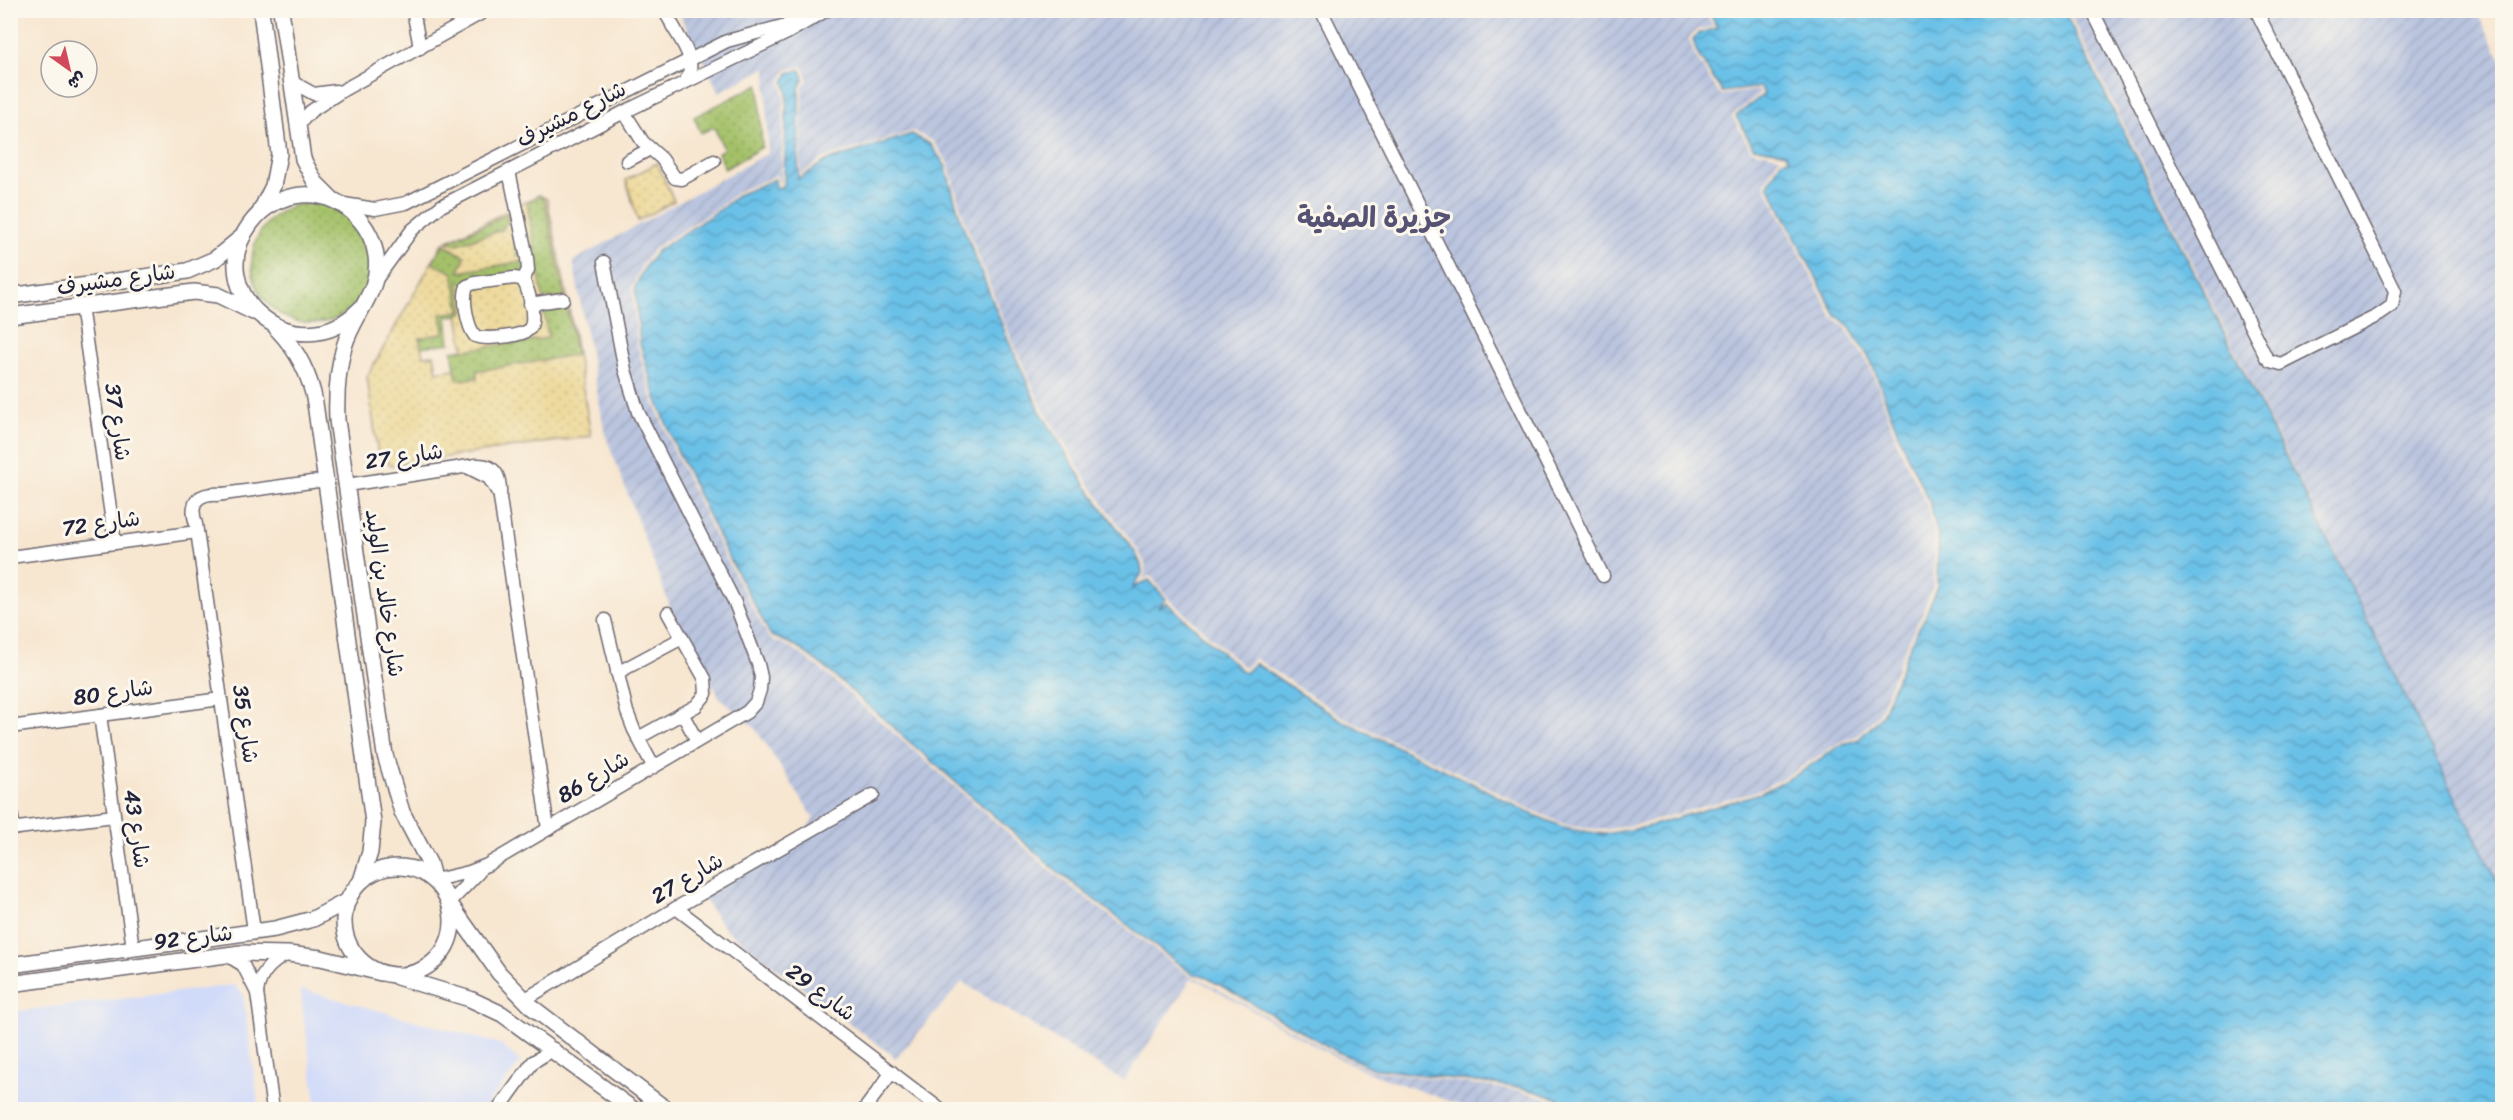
<svg xmlns="http://www.w3.org/2000/svg" width="2513" height="1120" viewBox="0 0 2513 1120" font-family="Sriracha,'Playpen Sans Arabic',sans-serif">
  <style>
    .built { fill: #d0daf9 }
    .industrial { fill: url(#industrial-furrows) }
    .grass { fill: url(#grass-dots); stroke: #637252; stroke-width: 1.5 }
    .sand { fill: url(#sand-dots); stroke: #887e6c; stroke-width: 1.5; fill-rule: evenodd }
    .water { fill: url(#water-waves); stroke: #467292; stroke-width: 1.5 }
    .lines { fill: none; stroke-linecap: round; stroke-linejoin: round }
    .minor-casing { stroke: #6d676f; stroke-width: 15 }
    .major-casing { stroke: #6d676f; stroke-width: 18 }
    .minor { stroke: #fff; stroke-width: 12 }
    .major { stroke: #fff; stroke-width: 15 }
    .labels { text-anchor: middle; dominant-baseline: central; stroke-width: 6; stroke-linejoin: round; paint-order: stroke }
    .street-label { font-size: 22px; fill: #22223b; stroke: #fbf7ec }
    .district-label { font-size: 28px; font-weight: bold; fill: #555274; stroke: #fbf7ec }
  </style>
  <defs>
    <pattern id="industrial-furrows" width="10" height="10" patternUnits="userSpaceOnUse" patternTransform="scale(1.5)"><rect width="10" height="10" fill="#bac4de"/><path d="M-1 1l2-2M0 10L10 0M9 11l2-2" fill="none" stroke="#a0a8bf"/></pattern>
    <pattern id="grass-dots" width="8" height="8" patternUnits="userSpaceOnUse" patternTransform="scale(1.5)"><rect width="8" height="8" fill="#a4c169"/><path d="M2 2h.1M6 6h.1" fill="none" stroke="#859c58" stroke-width="1.8" stroke-linecap="round"/></pattern>
    <pattern id="sand-dots" width="8" height="8" patternUnits="userSpaceOnUse" patternTransform="scale(1.5)"><rect width="8" height="8" fill="#eeda9e"/><path d="M2 2h.1M6 6h.1" fill="none" stroke="#ccbb89" stroke-width="1.8" stroke-linecap="round"/></pattern>
    <pattern id="water-waves" width="16" height="10" patternUnits="userSpaceOnUse" patternTransform="scale(1.5)"><rect width="16" height="10" fill="#6bc1e8"/><path d="M0 5q4-4 8 0t8 0" fill="none" stroke="#589cbd"/></pattern>
  </defs>
  <rect width="100%" height="100%" fill="#fbf7ec"/>
  <filter id="ink" filterUnits="userSpaceOnUse"><feTurbulence type="fractalNoise" baseFrequency=".0167" numOctaves="2"/><feDisplacementMap in="SourceGraphic" scale="12" xChannelSelector="R" yChannelSelector="G"/><feConvolveMatrix kernelMatrix="1 2 1 2 8 2 1 2 1" color-interpolation-filters="sRGB"/></filter>
  <filter id="wash" filterUnits="userSpaceOnUse"><feTurbulence type="fractalNoise" baseFrequency=".008" numOctaves="4" result="noise"/><feDisplacementMap in="SourceGraphic" scale="24" xChannelSelector="R" yChannelSelector="G"/><feGaussianBlur stdDeviation="1.35" result="paint"/><feColorMatrix in="noise" values="0 0 0 0 0 0 0 0 0 0 0 0 0 0 0 0 0 1.4 0 .05"/><feComposite in="paint" operator="in"/></filter>
  <g filter="url(#wash)">
    <rect width="100%" height="100%" fill="#f7e6d0"/>
    <!-- built -->
    <g class="built">
      <polygon points="234,985 243,994 259,1109 11,1109 11,1012"/>
      <polygon points="300,989 500,1044 521,1062 483,1109 317,1109"/>
    </g>
    <!-- industrial -->
    <g class="industrial">
      <polygon points="678,11 1705,11 1713,26 1698,30 1689,38 1694,54 1720,95 1759,90 1760,93 1732,116 1751,150 1783,157 1778,158 1764,185 1832,316 1845,327 1868,363 1880,392 1898,445 1928,507 1935,537 1933,585 1922,615 1910,637 1878,715 1857,736 1838,743 1797,770 1760,790 1645,823 1604,830 1569,826 1529,809 1480,783 1343,717 1255,658 1245,668 1170,600 1150,575 1142,580 1145,574 1145,564 1138,550 1089,484 1042,407 1009,334 964,220 948,163 933,141 913,131 824,158 800,174 802,88 808,80 803,66 786,70 780,82 784,92 781,184 779,184 777,175 737,192 719,207 655,248 642,265 632,286 637,344 652,397 674,451 723,553 769,638 794,649 821,669 1056,875 1191,977 1200,979 1336,1055 1371,1070 1522,1091 1557,1102 1560,1106 1559,1110 1471,1109 1370,1073 1335,1057 1200,981 1191,979 1124,1081 962,982 896,1058 725,929 702,897 797,845 814,818 755,728 720,698 671,609 605,434 573,261 768,153 766,68 719,92"/>
      <polygon points="2068,11 2476,11 2502,61 2502,891"/>
    </g>
    <!-- grass -->
    <g class="grass">
      <polygon points="759,84 762,147 725,169 718,153 724,149 714,127 701,133 694,117"/>
      <polygon points="539,195 545,201 565,298 543,299 527,203"/>
      <circle cx="312" cy="263" r="60"/>
      <polygon points="514,211 522,256 517,256 510,218 502,230 455,245 448,241"/>
      <polygon points="442,244 465,256 460,272 524,261 525,273 464,313 447,317 450,343 421,347 419,338 443,333 432,263"/>
      <polygon points="568,307 576,356 478,371 478,378 457,380 452,351 548,338 544,311"/>
    </g>
    <!-- sand -->
    <g class="sand">
      <polygon points="657,163 674,201 638,221 626,180"/>
      <path d="M539,195L547,199L568,301L591,436L391,465L378,454L367,377L442,244ZM539,195L545,201L565,298L543,299L527,203ZM514,211L522,255L517,256L511,217L502,230L455,245L448,242ZM443,244L465,256L459,272L524,261L525,273L459,283L464,312L458,314L464,350L548,338L544,311L567,307L576,355L477,371V378L457,380L455,369L437,372L434,355L423,356L419,338L444,333L441,314L460,311L453,273L432,263Z"/>
    </g>
    <!-- water -->
    <polygon class="water" points="1709,11 2064,11 2502,891 2502,1109 1563,1110 1564,1105 1559,1099 1523,1088 1372,1068 1338,1052 1202,975 1192,974 1058,872 823,666 796,646 771,636 726,552 677,450 655,395 640,343 635,287 645,267 657,251 721,209 738,195 775,179 776,188 784,186 787,91 784,82 788,73 801,70 804,79 799,87 798,179 826,161 912,134 930,144 945,165 961,221 1006,335 1039,409 1086,486 1135,552 1141,565 1142,573 1133,588 1149,580 1166,599 1158,608 1167,603 1245,673 1255,663 1341,720 1478,786 1527,812 1568,829 1604,834 1646,827 1761,793 1799,773 1839,746 1859,739 1881,717 1913,639 1925,617 1937,586 1938,537 1931,506 1902,444 1871,361 1848,325 1835,314 1768,185 1781,161 1789,159 1786,153 1753,147 1736,116 1764,94 1761,87 1722,92 1697,53 1693,39 1700,33 1717,28"/>
  </g>
  <g filter="url(#ink)">
    <g class="lines">
      <defs>
        <g id="minor">
          <polyline points="413,10 420,48"/>
          <polyline points="664,10 676,31"/>
          <polyline points="1321,10 1603,576"/>
          <polyline points="2092,10 2266,357 2270,361 2281,364 2379,315 2392,306 2395,291 2256,10"/>
          <path d="M672,25C682,43 700,63 684,83"/>
          <polyline points="292,82 314,94 336,91"/>
          <polyline points="624,112 643,142 662,159 675,178 682,179 714,161"/>
          <polyline points="299,124 311,111 345,89 487,10"/>
          <polyline points="627,161 650,149"/>
          <polyline points="509,171 527,258 528,270 523,280"/>
          <polyline points="344,204 375,209 406,203 727,41 797,22"/>
          <path d="M514,278L521,279C529,285 536,319 530,328C524,337 484,340 475,336C467,326 462,298 467,286L475,283Z"/>
          <polyline points="375,281 412,230 441,206 624,112 787,33 827,10"/>
          <polyline points="530,304 563,299"/>
          <polyline points="81,306 115,543"/>
          <polyline points="469,468 489,478 499,494"/>
          <path d="M347,485L476,465C498,464 501,480 500,498L548,829"/>
          <path d="M223,494C200,492 188,500 196,524L254,931"/>
          <polyline points="216,495 326,480"/>
          <polyline points="10,557 197,532"/>
          <polyline points="605,620 627,712 634,730 653,766"/>
          <polyline points="617,673 682,638"/>
          <polyline points="682,713 697,741"/>
          <polyline points="100,715 133,948"/>
          <polyline points="10,727 221,699"/>
          <polyline points="638,738 696,706 706,694 705,679 668,613"/>
          <polyline points="10,806 14,829"/>
          <polyline points="10,829 114,816"/>
          <polyline points="435,880 469,872 487,865 747,712 756,702 760,690 761,677 758,664 735,603 638,412 625,370 604,262"/>
          <polyline points="450,902 479,872"/>
          <polyline points="676,908 941,1110"/>
          <polyline points="225,954 243,965 257,993"/>
          <polyline points="524,1000 676,908 873,795"/>
          <path d="M273,1110L257,993C259,974 271,962 288,954"/>
          <polyline points="498,1110 533,1062 554,1049"/>
          <polyline points="864,1110 892,1072"/>
        </g>
        <g id="major">
          <polyline points="261,10 279,154 273,186 261,210"/>
          <polyline points="281,10 303,159 315,182 331,198"/>
          <polyline points="2500,10 2502,15"/>
          <polyline points="10,296 187,271 215,259 243,236"/>
          <path d="M360,309C297,374 198,293 251,223C263,207 281,197 301,195C349,191 389,239 373,286C365,307 350,325 344,347C337,372 336,395 337,420L385,755L402,812L429,863L433,878"/>
          <polyline points="10,316 194,292 218,295 253,312"/>
          <path d="M277,329C298,351 310,374 315,403L373,822L370,852L361,881"/>
          <circle cx="398" cy="921" r="54"/>
          <polyline points="453,908 499,973 533,1008 667,1110"/>
          <polyline points="10,965 275,929 313,919 347,901"/>
          <polyline points="397,977 470,999 502,1014 634,1110"/>
          <polyline points="10,984 241,953 288,954 321,958 381,973"/>
        </g>
      </defs>
      <!-- minor casing -->
      <use href="#minor" class="minor-casing"/>
      <!-- major casing -->
      <use href="#major" class="major-casing"/>
      <!-- minor -->
      <use href="#minor" class="minor"/>
      <!-- major -->
      <use href="#major" class="major"/>
    </g>
  </g>
  <g class="labels">
    <!-- street labels -->
    <g class="street-label">
      <text transform="translate(571 114) rotate(-27)">شارع مشيرف</text>
      <text transform="translate(116 279) rotate(-8)">شارع مشيرف</text>
      <text transform="translate(118 422) rotate(82)">شارع 37</text>
      <text transform="translate(404 456) rotate(-8)">شارع 27</text>
      <text transform="translate(101 523) rotate(-8)">شارع 72</text>
      <text transform="translate(385 593) rotate(82)">شارع خالد بن الوليد</text>
      <text transform="translate(113 692) rotate(-8)">شارع 80</text>
      <text transform="translate(246 724) rotate(82)">شارع 35</text>
      <text transform="translate(593 777) rotate(-31)">شارع 86</text>
      <text transform="translate(137 829) rotate(82)">شارع 43</text>
      <text transform="translate(687 878) rotate(-30)">شارع 27</text>
      <text transform="translate(193 937) rotate(-7)">شارع 92</text>
      <text transform="translate(821 992) rotate(37)">شارع 29</text>
    </g>
    <!-- district labels -->
    <g class="district-label">
      <text x="1374" y="217">جزيرة الصفية</text>
    </g>
  </g>
  <!-- margin -->
  <rect width="2513" height="1120" fill="none" stroke="#fbf7ec" stroke-width="36"/>
  <!-- north arrow -->
  <g transform="translate(69 69) rotate(146)"><circle r="28" fill="#fbf7ec" stroke="#a4a2a5" stroke-width="1.5"/>
  <path d="M0-4.5L10 22L0 15L-10 22Z" fill="#d1495b"/>
  <text y="-9" font-size="16" font-weight="bold" text-anchor="middle" fill="#22223b">ش</text>
  </g>
</svg>
